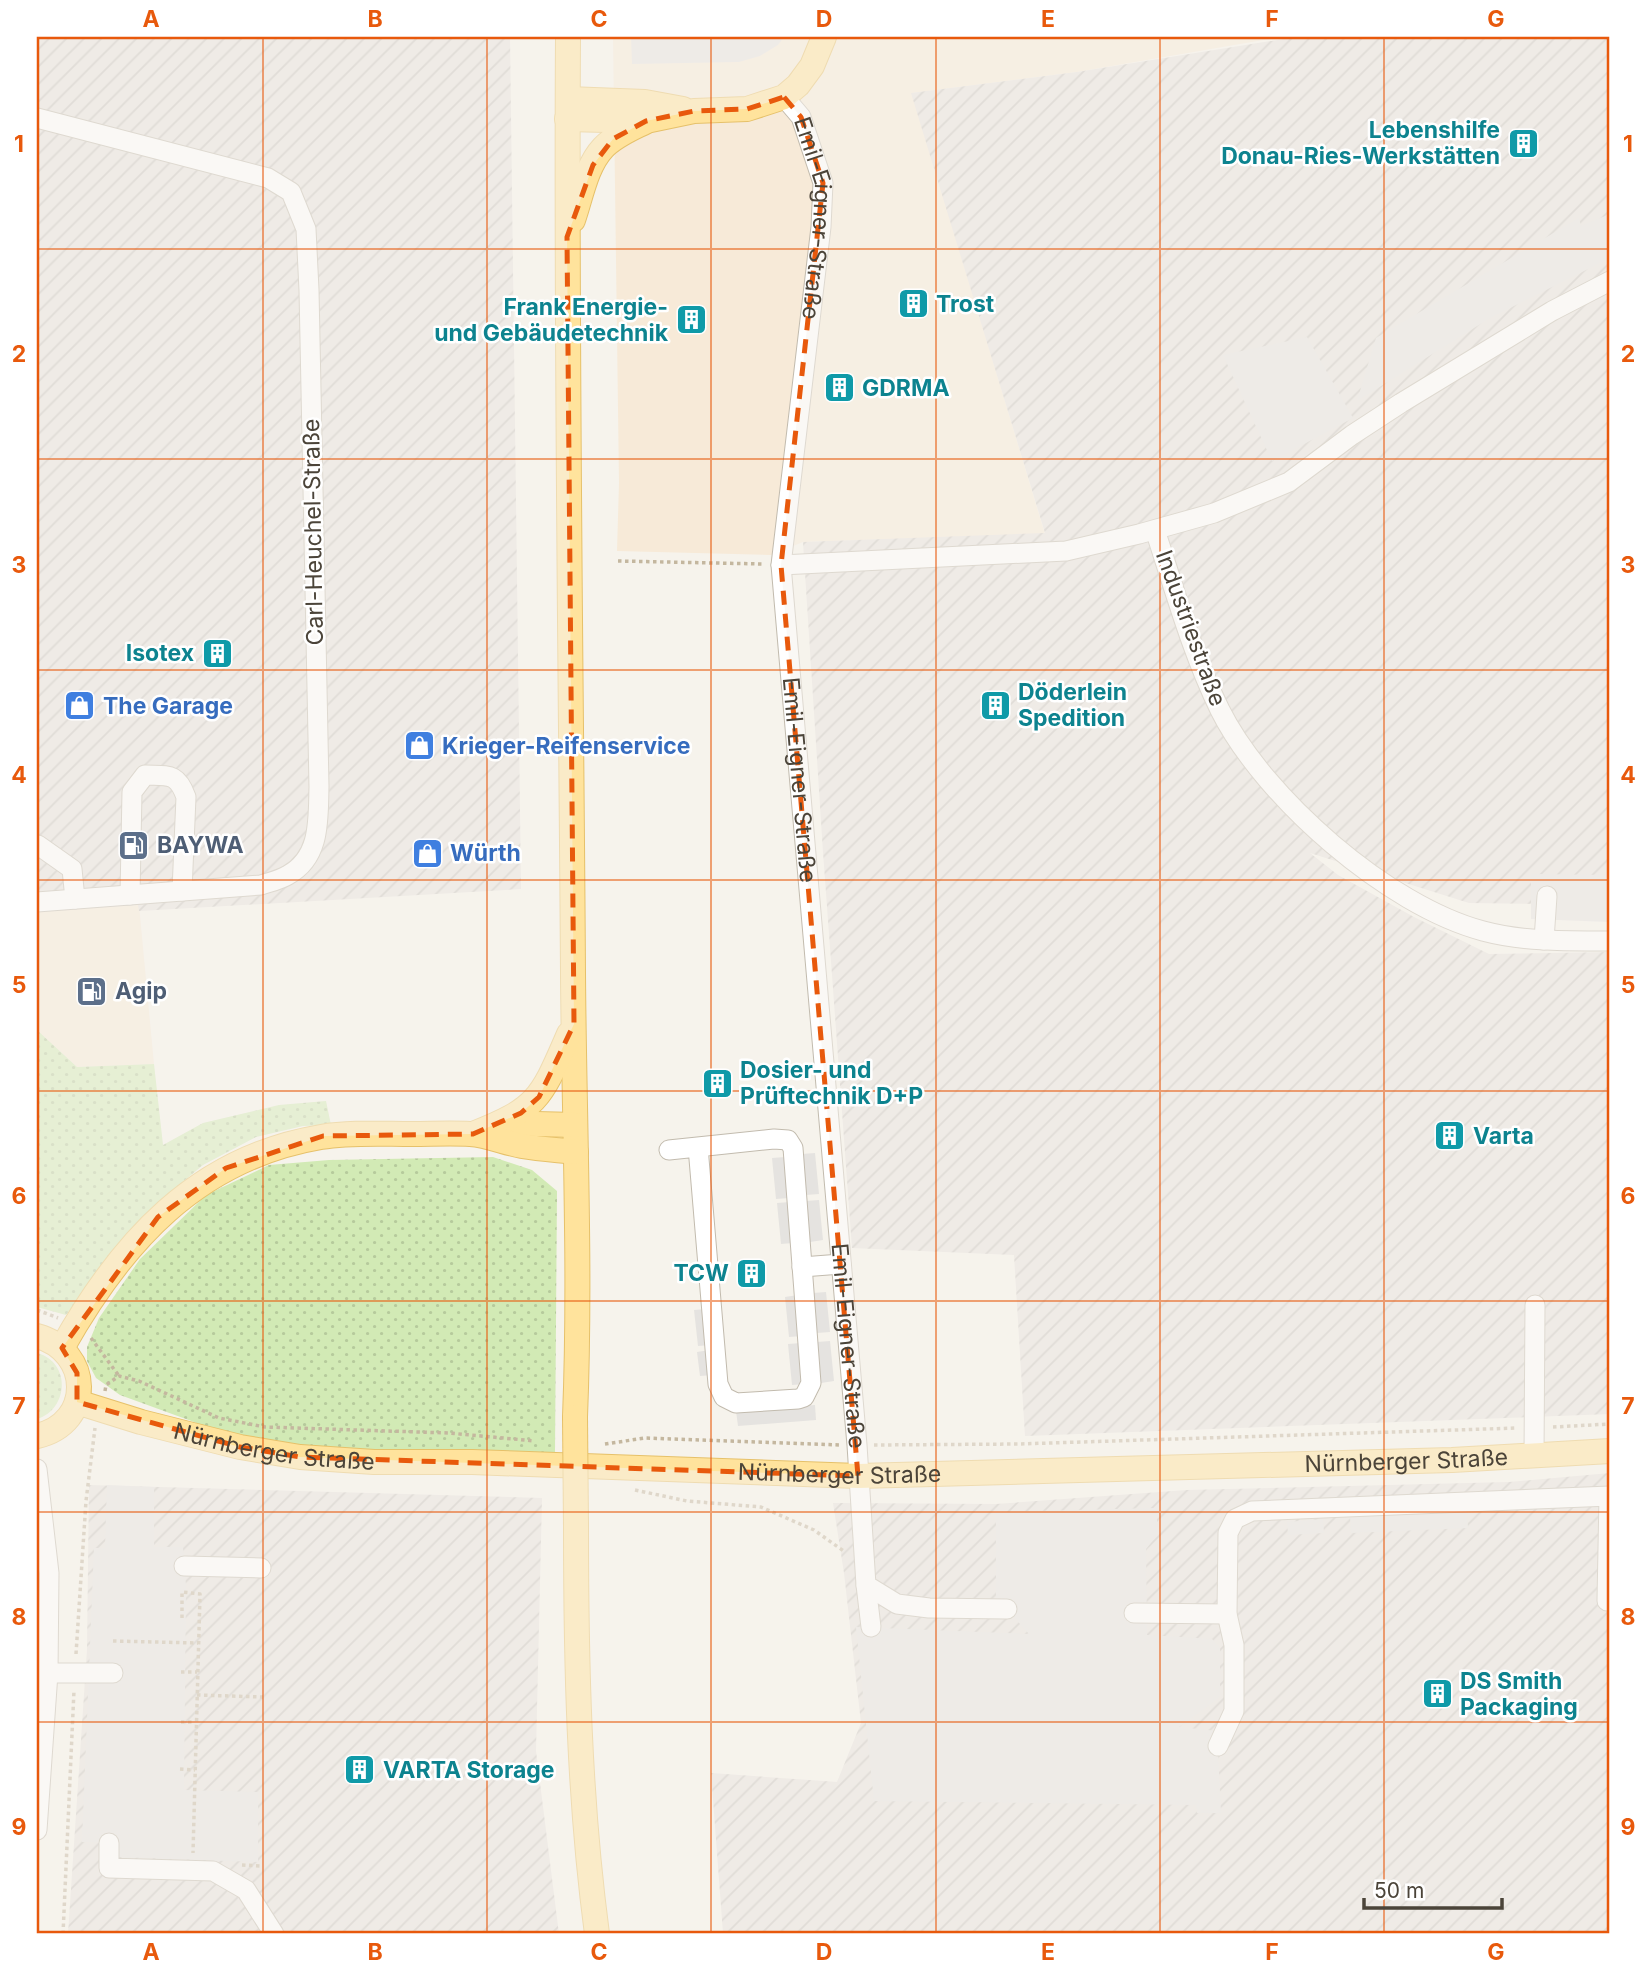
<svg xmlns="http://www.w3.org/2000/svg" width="1647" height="1971" viewBox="0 0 1647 1971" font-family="Inter,sans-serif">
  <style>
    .commercial { fill: #f7ead8 }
    .industrial { fill: url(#industrial-furrows) }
    .green { fill: url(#green-dots) }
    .parking { fill: #e5e3e0 }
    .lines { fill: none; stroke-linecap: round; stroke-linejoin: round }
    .minor-casing { stroke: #c2bbae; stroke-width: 21 }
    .major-casing { stroke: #e6c16a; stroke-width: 26 }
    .path { stroke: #c4b79f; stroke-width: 3.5; stroke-dasharray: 3.5 3.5; stroke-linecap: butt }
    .minor { stroke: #fff; stroke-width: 19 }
    .major { stroke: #ffe39c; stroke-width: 24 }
    .major-bridge-casing { stroke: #e6c16a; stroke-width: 26; stroke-linecap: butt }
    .major-bridge { stroke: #ffe39c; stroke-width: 24 }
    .marked { fill: none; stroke: #e8590c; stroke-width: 5; stroke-dasharray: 14 9; stroke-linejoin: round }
    .grid { fill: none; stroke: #e8590c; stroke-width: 2; stroke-opacity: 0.55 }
    .labels { text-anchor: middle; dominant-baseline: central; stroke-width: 5; stroke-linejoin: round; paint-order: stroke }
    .culture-label { font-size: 23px; font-weight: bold; fill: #0d838f; stroke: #fff; text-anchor: start }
    .street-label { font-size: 23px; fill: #4b4439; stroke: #fff }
    .shop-label { font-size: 23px; font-weight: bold; fill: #366cbe; stroke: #fff; text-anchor: start }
    .service-label { font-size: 23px; font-weight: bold; fill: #4e5e75; stroke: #fff; text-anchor: start }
    .neatline { fill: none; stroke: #e8590c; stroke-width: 2.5 }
    .grid-label { font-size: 23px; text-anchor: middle; font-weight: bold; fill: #e8590c }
  </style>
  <defs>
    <pattern id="industrial-furrows" width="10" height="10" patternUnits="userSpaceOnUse" patternTransform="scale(1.75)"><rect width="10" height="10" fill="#e6e2dd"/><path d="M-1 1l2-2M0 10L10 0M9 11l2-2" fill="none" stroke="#c7c3be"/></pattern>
    <pattern id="green-dots" width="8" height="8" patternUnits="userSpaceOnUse" patternTransform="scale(1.75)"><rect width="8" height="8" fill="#d2eab5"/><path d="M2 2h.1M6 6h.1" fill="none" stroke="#b6ca9c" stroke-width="1.8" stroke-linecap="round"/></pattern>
  </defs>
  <rect width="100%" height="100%" fill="#f6f3ec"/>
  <!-- commercial -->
  <g class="commercial">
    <polygon points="613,37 1281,37 1077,72 912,93 1045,534 803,542 771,555 617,551 619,483"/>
    <polygon points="139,905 154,1064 77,1067 37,1030 37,911"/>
  </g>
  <!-- industrial -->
  <g class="industrial">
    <polygon points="37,37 510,37 521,889 139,911 138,905 37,911"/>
    <polygon points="1296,37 1610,37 1610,905 1469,903 1310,853 1338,875 1414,917 1489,954 1610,952 1610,1414 1025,1436 1014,1255 852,1248 823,852 803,542 1045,533 911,93 1077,72"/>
    <polygon points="1610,1473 1610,1934 650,1934 650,1931 723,1933 711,1773 837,1782 861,1723 844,1573 833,1503 996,1504 1187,1490 1509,1482"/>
    <polygon points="89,1485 542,1498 536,1751 559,1934 68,1934 87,1650"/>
  </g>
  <!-- green -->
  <g class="green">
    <polygon points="37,1030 77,1067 154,1064 163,1145 203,1123 279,1105 326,1101 331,1125 303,1126 256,1137 203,1165 153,1207 66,1315 37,1307"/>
    <polygon points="493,1157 532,1170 557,1191 555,1453 373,1455 238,1438 120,1395 96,1378 87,1361 87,1347 99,1318 140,1259 206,1195 269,1165 329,1160"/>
    <path d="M37,1353C71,1362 69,1409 37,1419Z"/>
  </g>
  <!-- parking -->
  <g class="parking">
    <polygon points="631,37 784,37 778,45 760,56 739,62 632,64"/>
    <polygon points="1610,214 1610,258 1490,318 1357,401 1376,338 1579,218 1581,226"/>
    <polygon points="1307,337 1353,418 1272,461 1223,355"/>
    <polygon points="1531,874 1610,875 1610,922 1531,919"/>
    <polygon points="815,1153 819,1194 806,1195 802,1154"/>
    <polygon points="785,1157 789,1198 776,1199 772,1158"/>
    <polygon points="819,1200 823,1240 810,1242 806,1201"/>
    <polygon points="790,1202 793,1243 781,1244 777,1203"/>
    <polygon points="826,1292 830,1332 817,1333 813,1293"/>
    <polygon points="798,1295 802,1336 789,1337 785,1297"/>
    <polygon points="706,1309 711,1345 698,1346 694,1310"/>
    <polygon points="830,1341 834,1381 821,1383 817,1342"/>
    <polygon points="801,1343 805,1384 792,1385 788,1344"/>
    <polygon points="710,1350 713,1375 700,1376 697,1352"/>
    <polygon points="815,1405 816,1420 738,1426 736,1411"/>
    <polygon points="107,1485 154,1487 154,1547 183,1547 186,1586 184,1790 258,1792 258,1862 117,1857 109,1843 82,1842 94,1548 105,1548"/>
    <polygon points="1156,1508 1158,1534 1146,1549 1147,1635 1212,1639 1220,1647 1220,1697 1179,1727 1217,1731 1221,1813 1197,1813 1196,1805 874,1801 856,1627 1029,1634 996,1597 996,1512"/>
    <polygon points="1467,1511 1468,1528 1351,1533 1350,1516"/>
    <polygon points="1323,1519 1324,1533 1288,1535 1287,1522"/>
  </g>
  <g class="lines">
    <defs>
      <g id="minor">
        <path id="s1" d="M784,97L801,117L823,183L821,227L781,565L857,1445L866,1585L897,1604L929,1608L1007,1609"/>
        <path d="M37,118L268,178L291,192L306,229L309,290L319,787C318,819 321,857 288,875C280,880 270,882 261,885L37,902"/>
        <path d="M1155,530C1175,591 1192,653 1220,710C1264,798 1388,906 1483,931C1524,942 1568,941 1610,941"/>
        <polyline points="781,565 1066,551 1139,534 1214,513 1289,482 1352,435 1401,403 1552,311 1610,281"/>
        <polyline points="38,845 72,869 75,899"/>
        <path d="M130,895L132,792L145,775C168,776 177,772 186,797L182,891"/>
        <polyline points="1544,940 1547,896"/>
        <polyline points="669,1150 774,1139 788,1140 793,1148 811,1383 804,1397 798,1399 736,1403 724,1397 718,1384 698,1147"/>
        <polyline points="802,1267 841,1264"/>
        <polyline points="1534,1456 1535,1305"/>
        <polyline points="37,1469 49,1573 48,1673 37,1830"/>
        <polyline points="184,1566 261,1568"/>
        <polyline points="866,1585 871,1627"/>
        <polyline points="1607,1601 1609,1496"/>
        <polyline points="1134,1613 1227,1614"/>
        <polyline points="48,1673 113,1673"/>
        <polyline points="1218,1746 1234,1711 1234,1645 1227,1614 1228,1533 1235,1519 1252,1511 1610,1496"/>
        <polyline points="109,1843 109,1868 213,1871 246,1890 274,1934"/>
      </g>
      <g id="major">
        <path d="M568,37C566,349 571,661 573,973C574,1121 581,1269 575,1417"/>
        <polyline points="568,99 645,102 683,109"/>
        <polyline points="567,119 646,121 694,111 747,109 784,97 798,85 812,66 824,37"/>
        <path d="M573,220C581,197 586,166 603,148C614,136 631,129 645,122"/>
        <polyline points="502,1123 575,1125"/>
        <path d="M473,1134C539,1108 541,1098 569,1034"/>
        <path d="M37,1336C92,1351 94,1423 37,1436"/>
        <path d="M62,1348C121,1243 196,1158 321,1137C350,1132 382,1134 412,1134C431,1134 451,1133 470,1134C488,1135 505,1143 522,1146C540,1149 558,1150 576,1152"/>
        <path id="s2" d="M77,1402L141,1422L240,1447L300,1457L374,1462H472L858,1476L1452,1460L1610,1451"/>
        <path d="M576,1526C576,1663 579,1799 597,1934"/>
      </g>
    </defs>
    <!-- minor casing -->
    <use href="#minor" class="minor-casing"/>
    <!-- major casing -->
    <use href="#major" class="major-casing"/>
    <!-- path -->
    <g class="path">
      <polyline points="618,561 762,564"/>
      <polyline points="37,1310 58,1318"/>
      <polyline points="91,1338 119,1376"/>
      <polyline points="105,1391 106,1385 119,1376 139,1381 219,1418 265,1427 449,1433 535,1441"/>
      <polyline points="1553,1427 1610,1424"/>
      <polyline points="605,1444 645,1438 839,1445"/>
      <polyline points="874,1445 1019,1444 1517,1428"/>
      <polyline points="635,1490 687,1501 761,1507 814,1530 845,1552"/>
      <polyline points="182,1618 182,1592 200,1594 193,1853"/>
      <polyline points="113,1641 198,1643"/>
      <polyline points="76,1654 86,1501 95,1428"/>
      <polyline points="181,1672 197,1672"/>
      <polyline points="197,1695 263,1697"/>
      <polyline points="181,1722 195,1722"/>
      <polyline points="180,1769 195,1770"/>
      <polyline points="242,1865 261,1866"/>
      <polyline points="63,1934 74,1690"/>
    </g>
    <!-- minor -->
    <use href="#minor" class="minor"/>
    <!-- major -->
    <use href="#major" class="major"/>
    <defs>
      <polyline id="major-bridge" points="575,1417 576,1526"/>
    </defs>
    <!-- major-bridge casing -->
    <use href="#major-bridge" class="major-bridge-casing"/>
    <!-- major-bridge -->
    <use href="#major-bridge" class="major-bridge"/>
  </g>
  <!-- marked area -->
  <path d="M0 0H1647V1971H0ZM784,97L801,117L823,183L781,565L858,1476L300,1457L240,1447L77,1402V1373L62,1348L158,1217L226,1168L323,1136L473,1134L521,1113L539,1097L574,1024L567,237L593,165L613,139L646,121L694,111L747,109Z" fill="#f6f3ec" fill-opacity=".55" fill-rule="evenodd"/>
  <path class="marked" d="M784,97L801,117L823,183L781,565L858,1476L300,1457L240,1447L77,1402V1373L62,1348L158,1217L226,1168L323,1136L473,1134L521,1113L539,1097L574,1024L567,237L593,165L613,139L646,121L694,111L747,109Z"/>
  <!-- grid -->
  <path class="grid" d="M263,37V1934M487,37V1934M711,37V1934M936,37V1934M1160,37V1934M1384,37V1934M37,249H1610M37,459H1610M37,670H1610M37,880H1610M37,1091H1610M37,1301H1610M37,1512H1610M37,1722H1610"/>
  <!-- icons -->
  <defs>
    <symbol id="building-square" viewBox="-11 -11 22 22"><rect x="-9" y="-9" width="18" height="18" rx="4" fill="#0f9aa8" stroke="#fff"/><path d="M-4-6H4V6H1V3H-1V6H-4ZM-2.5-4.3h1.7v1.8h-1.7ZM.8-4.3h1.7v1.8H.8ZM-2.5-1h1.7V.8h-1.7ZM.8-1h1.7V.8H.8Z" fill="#fff"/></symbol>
    <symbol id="shop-square" viewBox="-11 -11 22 22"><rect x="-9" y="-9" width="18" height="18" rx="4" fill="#3f7fe0" stroke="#fff"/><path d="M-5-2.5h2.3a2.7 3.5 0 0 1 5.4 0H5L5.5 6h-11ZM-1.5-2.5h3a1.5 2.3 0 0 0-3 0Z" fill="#fff"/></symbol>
    <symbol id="fuel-square" viewBox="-11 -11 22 22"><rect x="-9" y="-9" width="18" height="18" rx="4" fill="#5c6f8a" stroke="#fff"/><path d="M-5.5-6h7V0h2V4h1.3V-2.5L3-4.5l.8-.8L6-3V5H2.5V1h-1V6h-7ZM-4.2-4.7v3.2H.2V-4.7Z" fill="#fff"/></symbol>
  </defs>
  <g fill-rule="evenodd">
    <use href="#building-square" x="1506" y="126" width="35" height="35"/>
    <use href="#building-square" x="896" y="286" width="35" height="35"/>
    <use href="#building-square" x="674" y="302" width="35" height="35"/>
    <use href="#building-square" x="822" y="370" width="35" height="35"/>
    <use href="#building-square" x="200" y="636" width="35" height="35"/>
    <use href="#building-square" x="978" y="688" width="35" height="35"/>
    <use href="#shop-square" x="62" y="688" width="35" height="35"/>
    <use href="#shop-square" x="402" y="728" width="35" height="35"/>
    <use href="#fuel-square" x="116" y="828" width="35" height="35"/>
    <use href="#shop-square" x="410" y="836" width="35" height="35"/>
    <use href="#fuel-square" x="74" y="974" width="35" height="35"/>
    <use href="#building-square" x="700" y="1066" width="35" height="35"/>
    <use href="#building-square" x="1432" y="1118" width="35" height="35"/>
    <use href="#building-square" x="734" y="1256" width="35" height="35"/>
    <use href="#building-square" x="1420" y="1676" width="35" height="35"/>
    <use href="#building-square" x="342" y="1752" width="35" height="35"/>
  </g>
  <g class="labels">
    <!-- culture labels -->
    <g class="culture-label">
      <text x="1500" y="130" text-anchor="end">Lebenshilfe<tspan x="1500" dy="26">Donau-Ries-Werkstätten</tspan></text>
      <text x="936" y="304">Trost</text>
      <text x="668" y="307" text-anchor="end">Frank Energie-<tspan x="668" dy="26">und Gebäudetechnik</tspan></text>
      <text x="862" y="388">GDRMA</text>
      <text x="194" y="653" text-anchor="end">Isotex</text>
      <text x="1018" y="692">Döderlein<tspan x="1018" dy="26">Spedition</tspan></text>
      <text x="740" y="1070">Dosier- und<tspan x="740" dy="26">Prüftechnik D+P</tspan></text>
      <text x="1473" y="1136">Varta</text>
      <text x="729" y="1273" text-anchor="end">TCW</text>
      <text x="1460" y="1681">DS Smith<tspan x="1460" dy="26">Packaging</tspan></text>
      <text x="383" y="1770">VARTA Storage</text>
    </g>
    <!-- street labels -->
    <g class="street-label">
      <text stroke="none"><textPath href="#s1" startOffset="130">Emil-Eigner-Straße</textPath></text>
      <text transform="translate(313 532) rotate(-91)">Carl-Heuchel-Straße</text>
      <text transform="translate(1191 628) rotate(70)">Industriestraße</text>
      <text stroke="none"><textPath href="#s1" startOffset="696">Emil-Eigner-Straße</textPath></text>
      <text stroke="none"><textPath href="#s1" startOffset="1264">Emil-Eigner-Straße</textPath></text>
      <text stroke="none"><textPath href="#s2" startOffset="203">Nürnberger Straße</textPath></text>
      <text stroke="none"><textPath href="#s2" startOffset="1337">Nürnberger Straße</textPath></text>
      <text stroke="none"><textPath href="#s2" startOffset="770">Nürnberger Straße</textPath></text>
    </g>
    <!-- shop labels -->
    <g class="shop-label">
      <text x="103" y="706">The Garage</text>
      <text x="442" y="746">Krieger-Reifenservice</text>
      <text x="450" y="853">Würth</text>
    </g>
    <!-- service labels -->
    <g class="service-label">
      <text x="157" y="845">BAYWA</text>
      <text x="115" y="991">Agip</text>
    </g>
  </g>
  <!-- border -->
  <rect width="1647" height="1971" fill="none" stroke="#ffffff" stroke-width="77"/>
  <!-- scale -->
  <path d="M1364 1898v10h138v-10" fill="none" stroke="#4b4439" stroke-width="3.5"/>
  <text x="1374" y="1898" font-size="21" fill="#4b4439" stroke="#ffffff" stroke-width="5" paint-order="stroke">50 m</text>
  <rect x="38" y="38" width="1570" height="1894" class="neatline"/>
  <g class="grid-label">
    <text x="151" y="27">A</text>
    <text x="375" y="27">B</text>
    <text x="599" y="27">C</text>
    <text x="824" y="27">D</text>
    <text x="1048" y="27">E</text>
    <text x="1272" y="27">F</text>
    <text x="1496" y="27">G</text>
    <text x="19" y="152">1</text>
    <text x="1628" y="152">1</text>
    <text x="19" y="362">2</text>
    <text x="1628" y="362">2</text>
    <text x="19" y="573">3</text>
    <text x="1628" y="573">3</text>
    <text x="19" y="783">4</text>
    <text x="1628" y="783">4</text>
    <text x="19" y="993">5</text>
    <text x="1628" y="993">5</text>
    <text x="19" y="1204">6</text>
    <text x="1628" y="1204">6</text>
    <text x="19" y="1414">7</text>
    <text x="1628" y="1414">7</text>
    <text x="19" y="1625">8</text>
    <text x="1628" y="1625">8</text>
    <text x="19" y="1835">9</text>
    <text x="1628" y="1835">9</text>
    <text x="151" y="1960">A</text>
    <text x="375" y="1960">B</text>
    <text x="599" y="1960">C</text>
    <text x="824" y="1960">D</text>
    <text x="1048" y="1960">E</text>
    <text x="1272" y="1960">F</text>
    <text x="1496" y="1960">G</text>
  </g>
</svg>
